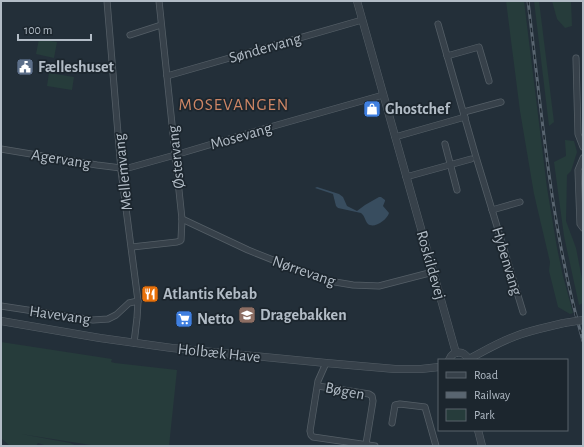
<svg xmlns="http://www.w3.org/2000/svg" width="584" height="447" viewBox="0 0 584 447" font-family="'Alegreya Sans',sans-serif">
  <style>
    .green { fill: #263c3b }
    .water { fill: #384d5f }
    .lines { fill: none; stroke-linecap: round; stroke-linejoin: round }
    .minor-casing { stroke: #555f67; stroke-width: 7 }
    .tertiary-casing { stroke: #555f67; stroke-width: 8 }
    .minor { stroke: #37414a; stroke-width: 5.5 }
    .tertiary { stroke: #37414a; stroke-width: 7 }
    .rail-casing { stroke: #596570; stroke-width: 3 }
    .rail { stroke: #1c262e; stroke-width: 1.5; stroke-dasharray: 4.5; stroke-linecap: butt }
    .tertiary-bridge-casing { stroke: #555f67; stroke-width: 8; stroke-linecap: butt }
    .tertiary-bridge { stroke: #37414a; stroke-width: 7 }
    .labels { text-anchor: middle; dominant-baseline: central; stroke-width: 3.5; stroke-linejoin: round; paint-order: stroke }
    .street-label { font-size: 16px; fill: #b2bcc6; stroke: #1c262e }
    .poi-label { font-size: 16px; font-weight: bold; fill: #b2bcc6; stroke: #1c262e; text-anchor: start }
    .neighbourhood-label { font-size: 17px; letter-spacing: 1px; fill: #ce8665; stroke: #1c262e }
  </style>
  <rect width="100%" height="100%" fill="#232f39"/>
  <!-- green -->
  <g class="green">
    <polygon points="506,1 524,1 547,188 557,248 563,276 573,313 570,314 558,307 549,271 550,262 534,194 520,111"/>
    <polygon points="534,1 539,1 554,122 549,126"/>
    <polygon points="552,1 571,1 572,26 565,28 557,19"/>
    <polygon points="39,39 57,42 54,58 36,54"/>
    <polygon points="49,73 74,77 72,90 47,86"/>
    <polygon points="565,140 574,141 577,152 571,171 567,175 566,221 576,248 583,284 583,303 579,305 564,236 554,162 566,156"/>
    <polygon points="1,342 112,359 111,362 115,363 177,370 169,446 97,446 21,434 70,443 77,446 47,446 38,443 36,446 10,446 1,438"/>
  </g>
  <!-- water -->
  <path class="water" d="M317,187L339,194L343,197L347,206L357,211L365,205L379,197H381L385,200V201L383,206L389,213C387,220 374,229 368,224C365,221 365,216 361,213L338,208L336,206L333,194L315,188Z"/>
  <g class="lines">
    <defs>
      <g id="minor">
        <polyline points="107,1 121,170 138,301 137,318 134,343"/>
        <polyline points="438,24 476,157 523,312"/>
        <polyline points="130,35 161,25"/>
        <polyline points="447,56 479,47 489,81"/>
        <polyline points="576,58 578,134 583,147"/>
        <polyline points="167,76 362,20"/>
        <polyline points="464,112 501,102"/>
        <polyline points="395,137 465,117"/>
        <polyline points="445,144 457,190"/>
        <polyline points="1,149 97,165 121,168"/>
        <polyline points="583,158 578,170 580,224 583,228"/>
        <polyline points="121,170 175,155 256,131 383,95"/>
        <polyline points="406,177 471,159"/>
        <polyline points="492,210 520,202"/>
        <polyline points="182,219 248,250 323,280 353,285 379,286 433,272"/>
        <polyline points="132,247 177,242 180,241 181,240 182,219 159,1"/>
        <polyline points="1,306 93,320 108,319 116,315 129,303 138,301"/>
        <polyline points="326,363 318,381 310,431 311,435 313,437 375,446"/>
        <polyline points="318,386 369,394 372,396 373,401 366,444"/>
        <polyline points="392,423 395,405 400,404 425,407 436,446"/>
      </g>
      <g id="tertiary">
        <polyline points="357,1 456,353"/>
        <polyline points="1,321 100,338 172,348 326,363 395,369 421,369 439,367"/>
        <path d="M469,359C484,351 499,342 516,336C531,330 548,327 564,323"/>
        <path d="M449,360C453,350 464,350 469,360"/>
        <polyline points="478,430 482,446"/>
      </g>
    </defs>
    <!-- minor casing -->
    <use href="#minor" class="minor-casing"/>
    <!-- tertiary casing -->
    <use href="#tertiary" class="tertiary-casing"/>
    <!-- minor -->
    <use href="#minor" class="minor"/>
    <!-- tertiary -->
    <use href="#tertiary" class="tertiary"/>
    <defs>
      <path id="rail" d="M528,1C542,115 551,231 583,341"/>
    </defs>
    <!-- rail casing -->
    <use href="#rail" class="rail-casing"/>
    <!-- rail -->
    <use href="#rail" class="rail"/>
    <defs>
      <polyline id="tertiary-bridge" points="564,323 583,320"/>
    </defs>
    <!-- tertiary-bridge casing -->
    <use href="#tertiary-bridge" class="tertiary-bridge-casing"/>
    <!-- tertiary-bridge -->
    <use href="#tertiary-bridge" class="tertiary-bridge"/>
  </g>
  <!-- icons -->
  <defs>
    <symbol id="civic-square" viewBox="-11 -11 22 22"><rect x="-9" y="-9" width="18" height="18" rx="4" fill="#5c6f8a" stroke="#1c262e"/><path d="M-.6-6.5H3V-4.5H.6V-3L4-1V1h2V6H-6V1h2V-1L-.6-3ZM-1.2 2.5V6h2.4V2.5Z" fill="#fff"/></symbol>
    <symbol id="shop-square" viewBox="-11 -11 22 22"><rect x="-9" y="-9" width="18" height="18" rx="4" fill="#3f7fe0" stroke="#1c262e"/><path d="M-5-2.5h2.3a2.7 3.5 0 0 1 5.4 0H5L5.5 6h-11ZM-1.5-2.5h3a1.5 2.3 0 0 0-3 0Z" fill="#fff"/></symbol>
    <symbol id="restaurant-square" viewBox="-11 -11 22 22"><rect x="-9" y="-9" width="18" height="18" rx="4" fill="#e8710a" stroke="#1c262e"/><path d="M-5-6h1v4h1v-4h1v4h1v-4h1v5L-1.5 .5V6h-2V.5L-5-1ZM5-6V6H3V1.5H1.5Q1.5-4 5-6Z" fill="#fff"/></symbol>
    <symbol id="school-square" viewBox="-11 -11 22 22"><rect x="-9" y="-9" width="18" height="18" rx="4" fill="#8d6e63" stroke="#1c262e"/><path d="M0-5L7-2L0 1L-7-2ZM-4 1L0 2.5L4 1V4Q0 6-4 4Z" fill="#fff"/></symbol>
    <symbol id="supermarket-square" viewBox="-11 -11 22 22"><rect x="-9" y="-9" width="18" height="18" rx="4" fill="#3f7fe0" stroke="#1c262e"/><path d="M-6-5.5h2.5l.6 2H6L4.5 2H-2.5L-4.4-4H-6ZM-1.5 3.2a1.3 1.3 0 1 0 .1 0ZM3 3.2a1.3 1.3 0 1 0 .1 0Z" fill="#fff"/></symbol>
  </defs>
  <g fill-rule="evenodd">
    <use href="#civic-square" x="15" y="57" width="20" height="20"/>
    <use href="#shop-square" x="362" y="99" width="20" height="20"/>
    <use href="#restaurant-square" x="140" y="284" width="20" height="20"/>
    <use href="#school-square" x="237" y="305" width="20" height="20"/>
    <use href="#supermarket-square" x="174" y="309" width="20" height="20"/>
  </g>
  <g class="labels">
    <!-- street labels -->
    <g class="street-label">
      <text transform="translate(265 48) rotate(-16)">Søndervang</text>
      <text transform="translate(241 136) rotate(-16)">Mosevang</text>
      <text transform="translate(176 157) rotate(-96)">Østervang</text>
      <text transform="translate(61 159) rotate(9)">Agervang</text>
      <text transform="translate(123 172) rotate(-96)">Mellemvang</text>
      <text transform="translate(507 261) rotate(73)">Hybenvang</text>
      <text transform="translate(431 265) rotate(74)">Roskildevej</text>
      <text transform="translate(304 271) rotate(19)">Nørrevang</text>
      <text transform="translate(60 315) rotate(8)">Havevang</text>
      <text transform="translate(219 353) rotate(6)">Holbæk Have</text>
      <text transform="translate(345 391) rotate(11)">Bøgen</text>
    </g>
    <!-- poi labels -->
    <g class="poi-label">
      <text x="38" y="67">Fælleshuset</text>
      <text x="385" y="109">Ghostchef</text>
      <text x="163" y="294">Atlantis Kebab</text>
      <text x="260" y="315">Dragebakken</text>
      <text x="197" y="319">Netto</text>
    </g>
    <!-- neighbourhood labels -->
    <g class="neighbourhood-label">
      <text x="234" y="104">MOSEVANGEN</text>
    </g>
  </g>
  <!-- border -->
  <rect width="584" height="447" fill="none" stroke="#b2bcc6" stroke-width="4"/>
  <!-- legend -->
  <rect x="438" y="359" width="130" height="72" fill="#1c262e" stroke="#58626b"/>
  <rect x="446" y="372" width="20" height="6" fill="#37414a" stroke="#58626b"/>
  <text x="474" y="379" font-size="12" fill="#b2bcc6">Road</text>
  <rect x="446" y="392" width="20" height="6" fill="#596570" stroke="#58626b"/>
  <text x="474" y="399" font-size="12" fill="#b2bcc6">Railway</text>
  <rect x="446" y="409" width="20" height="12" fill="#263c3b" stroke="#58626b"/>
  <text x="474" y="419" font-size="12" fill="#b2bcc6">Park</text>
  <!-- scale -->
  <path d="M18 34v6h73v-6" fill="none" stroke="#b2bcc6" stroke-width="2"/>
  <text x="24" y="34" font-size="12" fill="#b2bcc6" stroke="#1c262e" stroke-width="3" paint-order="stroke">100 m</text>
</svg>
